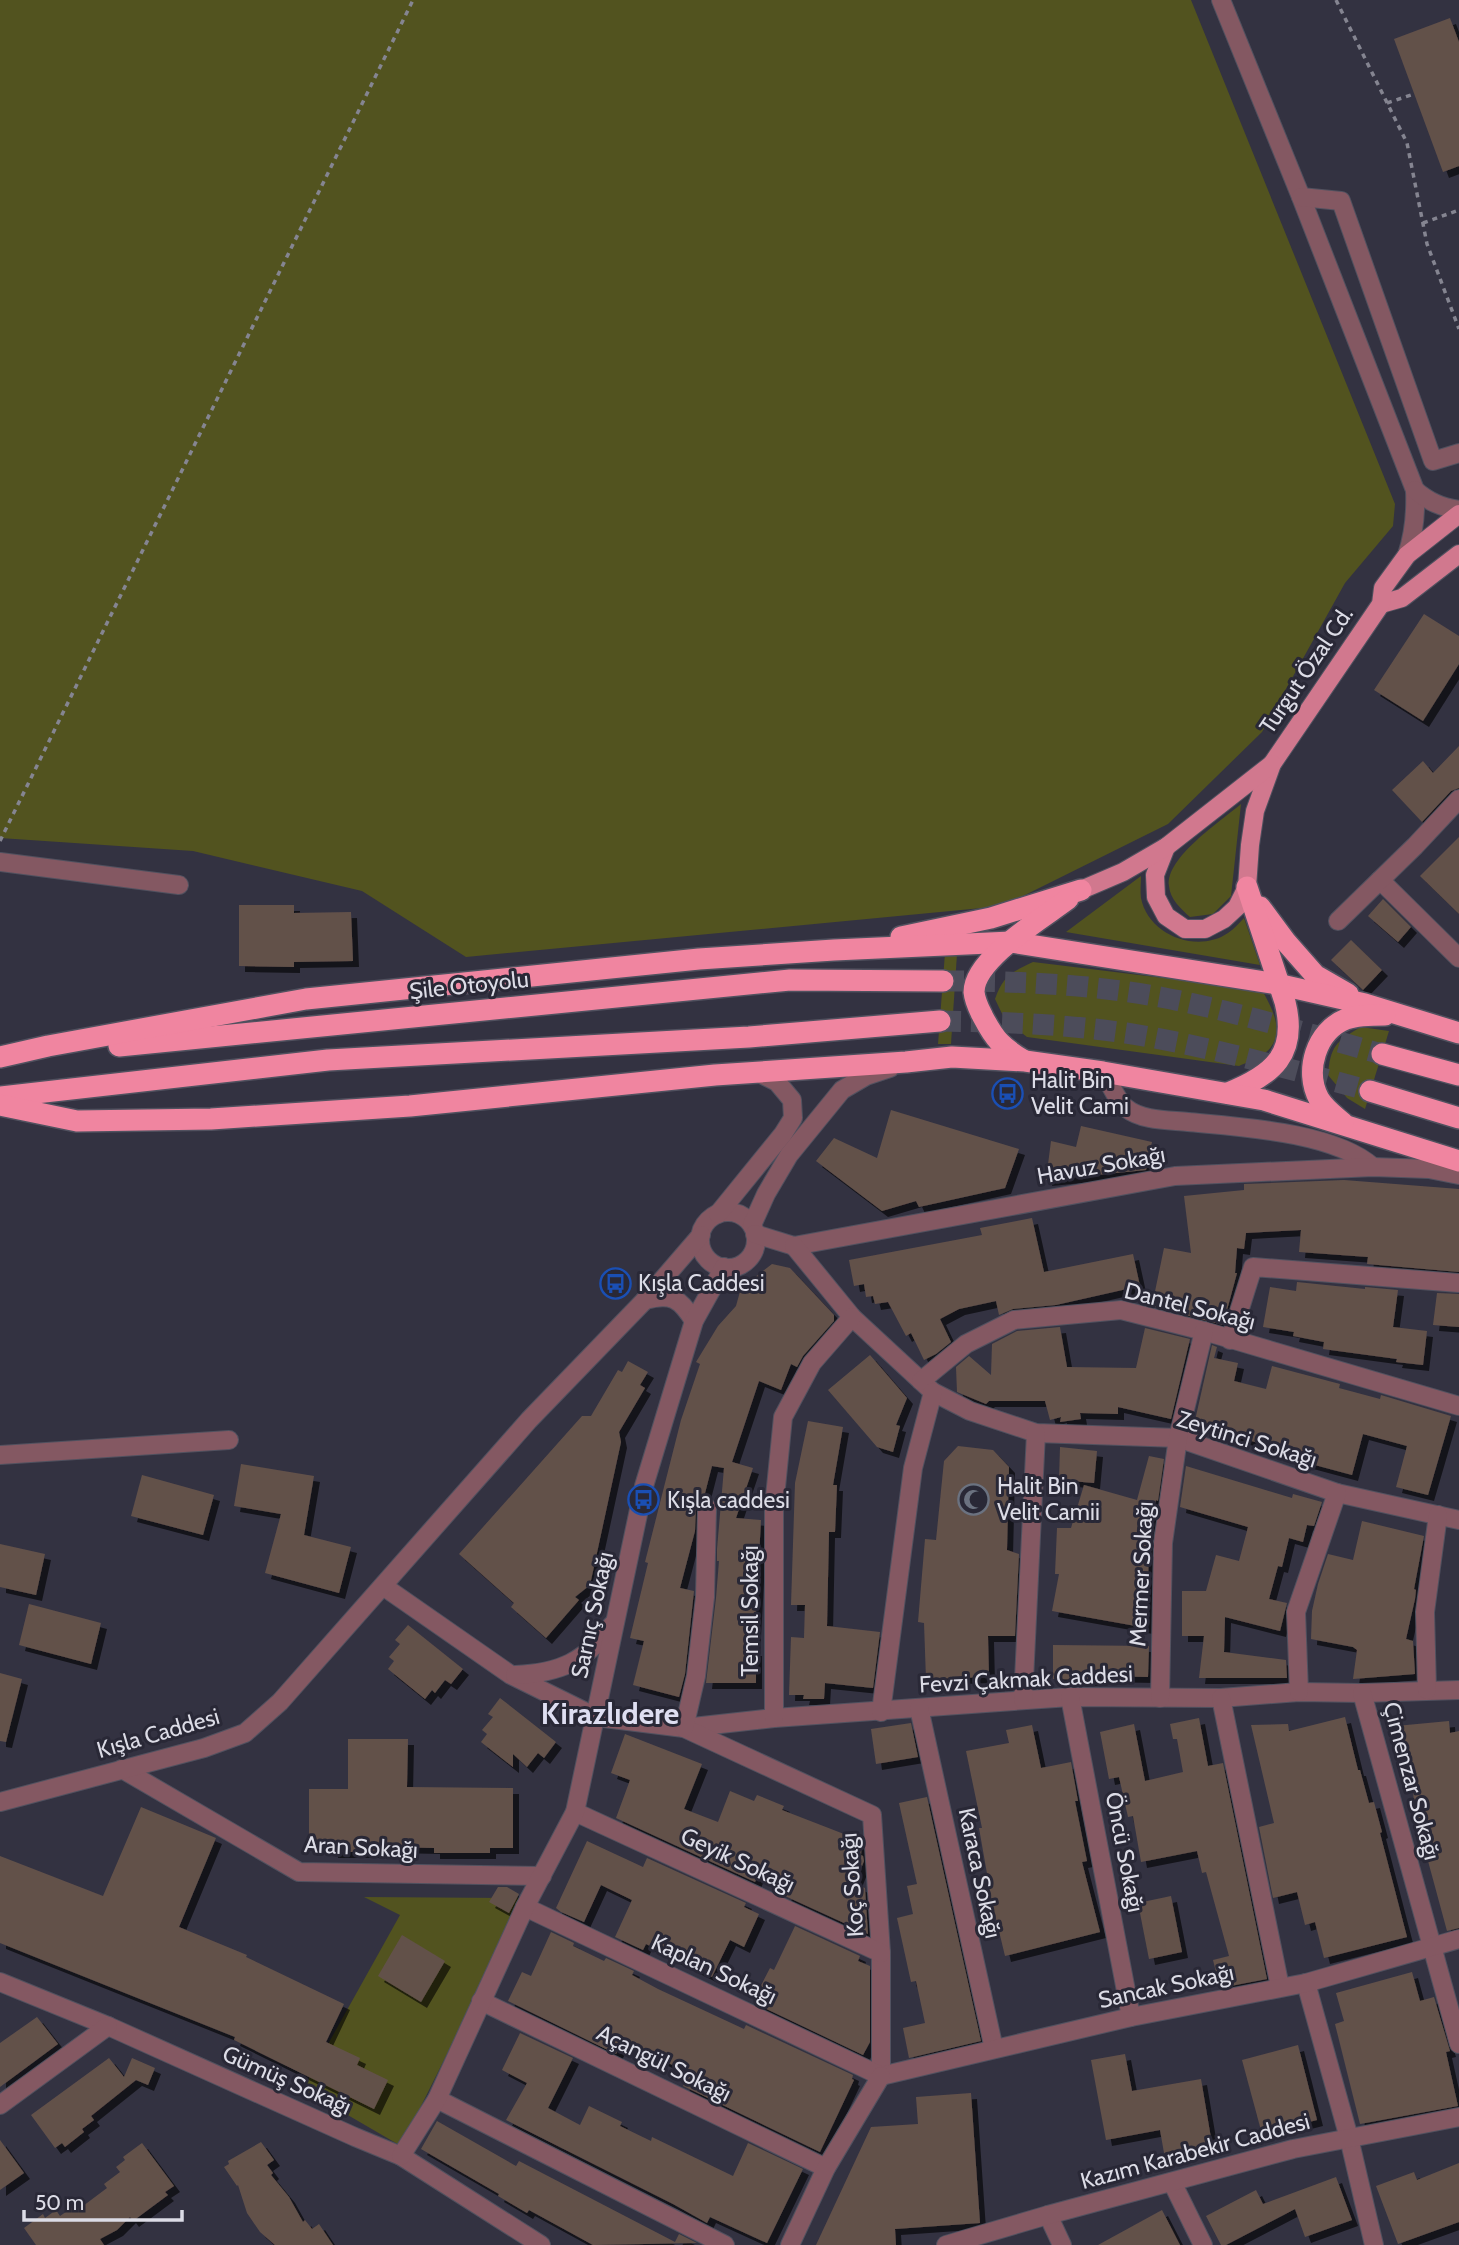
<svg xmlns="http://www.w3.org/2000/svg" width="1459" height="2245" viewBox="0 0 1459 2245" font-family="Cabin,sans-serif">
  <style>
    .green { fill: #52531f }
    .building { fill: #62514a; filter: url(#shadow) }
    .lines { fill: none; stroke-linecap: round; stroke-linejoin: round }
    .highway-tunnel { stroke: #4c4c5a; stroke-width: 21; stroke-dasharray: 21 10; stroke-linecap: butt }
    .minor-casing { stroke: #51515f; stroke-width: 20 }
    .major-casing { stroke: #51515f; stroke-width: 20 }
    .highway-casing { stroke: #51515f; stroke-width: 24 }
    .path { stroke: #858591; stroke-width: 3.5; stroke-dasharray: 5 5; stroke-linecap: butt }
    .minor { stroke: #845862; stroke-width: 18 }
    .major { stroke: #d1788e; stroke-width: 18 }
    .highway { stroke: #f085a0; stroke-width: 21 }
    .labels { text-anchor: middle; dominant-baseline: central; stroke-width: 6; stroke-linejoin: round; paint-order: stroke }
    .street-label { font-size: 23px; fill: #dcdce6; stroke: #292836 }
    .poi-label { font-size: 23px; fill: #dcdce6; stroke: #292836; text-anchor: start }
    .district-label { font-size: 30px; font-weight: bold; fill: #dedef1; stroke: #292836 }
  </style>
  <defs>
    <filter id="shadow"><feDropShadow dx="6" dy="6" stdDeviation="0" flood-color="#0009"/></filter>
  </defs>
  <rect width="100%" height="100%" fill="#333241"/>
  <!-- green -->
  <g class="green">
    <polygon points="0,0 1191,0 1395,504 1393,526 1345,583 1262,732 1168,824 1003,906 466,957 362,891 193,851 0,838"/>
    <path d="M1241,804L1231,896L1213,914L1190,917C1181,909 1170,899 1169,886C1165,858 1221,821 1241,804Z"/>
    <path d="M1141,876C1141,883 1140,891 1141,898C1148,935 1197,954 1228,933C1234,929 1239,923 1244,918L1260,965L1066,932Z"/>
    <polygon points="945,953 957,954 951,1044 938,1044"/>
    <path d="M1033,962L1262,990C1273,1010 1287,1035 1265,1053C1259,1059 1247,1062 1239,1066L1027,1037L1005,1020L995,999C1003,976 1012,972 1033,962Z"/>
    <path d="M1361,1027L1389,1031L1365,1109L1347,1098L1328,1075C1330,1047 1336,1041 1361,1027Z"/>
    <polygon points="364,1897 525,1898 401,2146 303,2089 400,1915"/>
  </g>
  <!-- building -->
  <g class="building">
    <polygon points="1450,18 1459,42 1459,166 1443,172 1394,39"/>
    <polygon points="1424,614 1459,636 1459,664 1423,721 1374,690"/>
    <polygon points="1459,746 1459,788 1451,791 1422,822 1392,790 1423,761 1433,773"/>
    <polygon points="1459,837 1459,914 1420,876"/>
    <polygon points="1383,899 1411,927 1398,942 1368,916"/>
    <polygon points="239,905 294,905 294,913 351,912 353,961 294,962 294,967 239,966"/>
    <polygon points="1351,940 1382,970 1363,990 1331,960"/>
    <polygon points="891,1110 1019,1149 1005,1188 919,1207 916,1201 882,1211 816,1161 834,1138 877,1158"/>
    <polygon points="1081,1126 1152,1142 1146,1170 1046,1180 1051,1141 1076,1147"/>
    <polygon points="1344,1180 1459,1189 1459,1272 1367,1264 1368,1257 1299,1252 1301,1230 1246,1233 1244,1249 1237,1248 1235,1273 1237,1273 1223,1325 1152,1306 1164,1248 1191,1253 1184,1196 1244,1190 1244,1184"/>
    <polygon points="1032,1218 1044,1272 1133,1254 1140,1286 1056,1305 1013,1309 999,1315 996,1301 959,1309 940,1319 951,1342 936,1354 924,1360 911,1333 906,1336 888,1302 875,1304 873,1296 866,1297 864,1284 854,1286 849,1260 982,1235 980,1228"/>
    <polygon points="772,1264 790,1268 834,1315 834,1321 803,1356 797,1367 791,1364 781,1390 759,1381 732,1462 753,1468 736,1518 761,1520 754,1650 756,1650 756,1683 706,1683 716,1598 719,1561 717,1561 717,1549 724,1468 712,1466 704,1497 698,1502 696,1507 695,1531 680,1588 694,1591 685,1674 679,1697 633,1685 644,1641 630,1638 648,1563 645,1562 681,1420 700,1364 696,1362 718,1326 736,1306 741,1288"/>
    <polygon points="1297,1282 1365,1289 1365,1287 1398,1290 1393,1327 1427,1331 1423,1365 1396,1362 1397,1359 1323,1349 1324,1342 1293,1336 1294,1332 1263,1327 1270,1287 1296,1291"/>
    <polygon points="1437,1293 1459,1294 1459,1327 1433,1325"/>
    <polygon points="1060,1327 1067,1367 1136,1368 1145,1328 1190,1339 1171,1419 1118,1407 1118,1414 1080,1413 1081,1419 1060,1422 1061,1417 1050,1420 1045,1401 989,1401 986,1404 957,1392 956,1367 969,1356 991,1375 992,1344 1017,1331"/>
    <polygon points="1212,1345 1217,1347 1214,1358 1238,1363 1234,1381 1266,1389 1272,1366 1340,1384 1339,1388 1380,1399 1381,1395 1451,1416 1428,1495 1396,1487 1407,1446 1363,1434 1352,1475 1285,1457 1287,1451 1194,1425"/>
    <polygon points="870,1355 907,1398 896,1425 900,1426 893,1452 877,1447 828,1390"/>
    <polygon points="628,1361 648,1372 640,1385 645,1388 619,1432 621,1442 590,1585 575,1597 579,1600 546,1638 511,1607 514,1603 459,1554 582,1416 591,1416 618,1370 622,1372"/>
    <polygon points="808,1421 843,1427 833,1485 837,1485 835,1532 829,1532 827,1626 880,1632 873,1688 825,1683 824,1699 803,1699 804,1695 789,1695 791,1637 804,1638 805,1605 791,1605 795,1483"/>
    <polygon points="958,1446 993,1450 1009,1467 1007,1550 1019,1554 1015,1636 988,1636 989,1677 926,1679 924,1623 918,1622 925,1539 936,1540 944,1461"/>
    <polygon points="1060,1447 1097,1451 1094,1483 1059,1480"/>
    <polygon points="1149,1456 1164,1459 1158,1501 1156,1500 1143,1543 1149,1543 1147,1628 1052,1611 1059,1574 1055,1574 1057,1528 1071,1528 1084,1485 1137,1500"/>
    <polygon points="241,1464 314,1476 304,1535 351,1547 339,1593 265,1573 281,1514 234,1506"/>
    <polygon points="1186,1466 1292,1498 1293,1494 1322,1502 1314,1526 1307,1525 1303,1542 1289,1538 1282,1567 1278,1566 1269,1599 1287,1603 1280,1631 1225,1617 1224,1652 1286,1660 1287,1678 1199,1678 1204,1636 1182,1636 1182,1591 1206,1591 1216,1555 1239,1561 1248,1527 1180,1507"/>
    <polygon points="142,1475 214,1495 203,1535 131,1516"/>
    <polygon points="1362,1521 1424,1536 1414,1589 1416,1590 1415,1599 1406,1639 1413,1641 1415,1674 1353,1679 1357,1650 1353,1647 1311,1639 1312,1611 1318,1584 1328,1554 1353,1560"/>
    <polygon points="0,1544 45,1554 36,1595 0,1587"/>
    <polygon points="29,1604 101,1623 91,1664 19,1645"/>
    <polygon points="408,1625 463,1669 451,1684 445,1680 435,1693 432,1690 425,1699 388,1669 394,1661 389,1657 400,1644 395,1640"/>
    <polygon points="1053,1645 1149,1646 1148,1677 1098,1676 1098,1680 1053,1679"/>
    <polygon points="0,1673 22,1679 6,1742 0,1741"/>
    <polygon points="500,1698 556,1742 544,1758 538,1753 527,1767 513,1754 513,1767 481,1742 487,1734 482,1730 493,1717 488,1714"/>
    <polygon points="1345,1717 1358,1770 1360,1770 1369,1803 1374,1802 1382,1832 1380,1833 1407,1937 1324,1958 1315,1922 1305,1925 1297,1892 1273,1898 1259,1827 1274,1823 1251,1725 1288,1724 1289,1731"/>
    <polygon points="1199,1718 1208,1766 1223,1763 1267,1979 1220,1988 1213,1960 1229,1956 1206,1872 1202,1873 1197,1851 1141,1862 1133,1816 1128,1817 1119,1777 1109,1779 1100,1732 1134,1724 1145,1781 1183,1772 1177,1739 1173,1739 1170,1724"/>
    <polygon points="1449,1721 1450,1733 1459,1731 1459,1928 1447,1931 1415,1813 1410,1759 1400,1760 1396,1726"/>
    <polygon points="911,1723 918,1757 876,1764 871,1729"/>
    <polygon points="1032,1725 1041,1768 1071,1762 1078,1801 1075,1801 1087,1861 1082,1862 1100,1932 1005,1956 992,1902 979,1828 982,1828 966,1751 1009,1743 1006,1730"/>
    <polygon points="625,1734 702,1764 684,1809 718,1822 730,1791 754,1801 757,1795 784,1806 782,1810 862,1841 861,1855 863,1856 864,1861 855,1884 865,1888 868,1934 785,1896 789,1885 759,1873 755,1882 616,1818 630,1780 611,1773"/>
    <polygon points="348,1739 408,1739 407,1787 513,1788 513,1848 490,1848 490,1853 434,1853 434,1848 387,1847 387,1852 332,1852 332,1847 309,1847 309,1789 348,1789"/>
    <polygon points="927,1797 981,2041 909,2058 903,2028 925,2023 916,1981 911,1982 897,1918 913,1914 907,1886 917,1884 899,1803"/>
    <polygon points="141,1807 216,1838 179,1927 247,1955 246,1957 344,2004 326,2042 360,2058 357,2065 388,2080 374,2109 234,2040 235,2037 0,1943 0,1856 103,1896"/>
    <polygon points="587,1841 643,1867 647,1858 746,1903 744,1907 759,1914 744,1947 730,1940 712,1977 646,1944 643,1950 615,1937 632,1900 601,1885 584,1922 561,1912 556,1908"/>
    <polygon points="498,1887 507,1887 519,1894 509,1913 489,1902"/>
    <polygon points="1171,1896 1182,1952 1149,1959 1138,1903"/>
    <polygon points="795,1926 860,1956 858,1961 870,1966 870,2042 863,2055 756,2004 758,2001 754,1999 770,1968 774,1970"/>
    <polygon points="551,1932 574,1943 573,1946 604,1961 606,1958 634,1971 632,1975 658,1989 744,2029 746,2025 853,2075 852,2079 854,2080 820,2152 683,2086 689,2073 623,2041 616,2054 508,2001 522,1972 531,1976"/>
    <polygon points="402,1935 445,1961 421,2002 378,1976"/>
    <polygon points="1412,1972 1420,2001 1434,1997 1450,2051 1446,2052 1458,2106 1360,2124 1335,2024 1344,2021 1336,1993"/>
    <polygon points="37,2017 58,2044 0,2087 0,2043"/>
    <polygon points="520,2033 573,2058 548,2108 580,2125 589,2106 622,2122 620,2126 651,2141 652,2137 733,2176 748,2143 803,2169 767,2243 710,2217 707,2223 673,2204 506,2120 527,2083 502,2070"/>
    <polygon points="1298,2045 1317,2120 1262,2134 1242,2060"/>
    <polygon points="1125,2054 1132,2091 1201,2079 1212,2144 1164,2153 1160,2130 1106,2140 1091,2060"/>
    <polygon points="109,2058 124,2077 132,2058 155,2068 148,2085 136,2080 91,2116 94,2120 82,2129 84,2132 65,2147 62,2143 55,2148 31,2115"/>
    <polygon points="971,2093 980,2223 895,2229 896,2245 816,2245 871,2127 918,2124 916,2097"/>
    <polygon points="437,2121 516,2166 519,2161 675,2242 679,2234 697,2243 593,2245 529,2210 527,2213 498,2196 499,2194 421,2149"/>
    <polygon points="0,2140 24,2173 0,2190"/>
    <polygon points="261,2142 274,2160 267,2165 273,2173 271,2175 289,2197 303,2222 305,2220 312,2229 319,2224 333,2245 275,2245 260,2232 247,2213 238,2185 237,2186 224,2167 229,2164 228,2161"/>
    <polygon points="142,2143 174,2186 165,2192 168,2195 133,2221 130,2217 117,2230 100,2239 104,2245 36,2245 24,2228 43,2214 45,2218 56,2210 60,2216 76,2205 79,2209 107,2188 104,2184 120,2172 116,2167 125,2160 123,2157"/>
    <polygon points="1459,2163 1459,2222 1398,2244 1376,2186 1414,2172 1417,2180"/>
    <polygon points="1336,2177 1352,2220 1305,2237 1295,2209 1226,2245 1221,2245 1206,2216 1256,2190 1263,2204"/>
    <polygon points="1162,2210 1180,2245 1098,2245"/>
  </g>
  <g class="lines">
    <!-- highway-tunnel -->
    <g class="highway-tunnel">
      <path d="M943,981C1016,981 1088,984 1160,997C1235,1011 1309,1034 1382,1054"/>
      <path d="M940,1021C1002,1022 1064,1024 1126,1033C1209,1046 1289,1069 1370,1091"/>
    </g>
    <defs>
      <g id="minor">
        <path d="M1221,0L1301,197L1415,490C1416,512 1414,534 1407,555"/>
        <polyline points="1301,197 1341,201 1433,461 1459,453"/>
        <path d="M1415,490C1429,502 1441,507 1459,510"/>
        <polyline points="0,862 179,885"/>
        <polyline points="1380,880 1459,958"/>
        <polyline points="1338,921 1415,846 1459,799"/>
        <path d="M1103,1072C1109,1081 1118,1103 1126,1108C1142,1121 1169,1120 1188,1122C1240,1127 1334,1132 1373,1167"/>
        <circle cx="728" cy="1240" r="28"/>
        <polyline points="718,1214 783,1134 793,1118 792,1100 777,1082 755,1071"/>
        <polyline points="752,1225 766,1194 789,1155 842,1090 866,1076 890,1068"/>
        <polyline points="755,1234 794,1246 1175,1176 1373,1167 1429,1169 1459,1175"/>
        <polyline points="794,1246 852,1317 933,1392 970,1411 1036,1433 1178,1438 1337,1493 1459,1520"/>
        <path d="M645,1300C671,1293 680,1298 694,1321"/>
        <polyline points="1230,1340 1253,1267 1459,1283"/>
        <polyline points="921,1381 966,1344 1014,1320 1121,1310 1204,1331 1459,1406"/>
        <polyline points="0,1455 229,1440"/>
        <polyline points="383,1586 511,1675 596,1717 684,1728 774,1718 1070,1697 1221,1698 1299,1692 1362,1693 1459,1690"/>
        <path d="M515,1675C560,1673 585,1662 612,1625"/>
        <polyline points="1427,1690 1425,1612 1438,1515"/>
        <polyline points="1299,1692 1296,1612 1337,1493"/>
        <polyline points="1362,1693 1459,2044"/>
        <polyline points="1070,1697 1131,2017"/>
        <polyline points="1160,1698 1163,1543 1178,1438 1204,1331"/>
        <polyline points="1221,1698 1280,1987"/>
        <polyline points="1023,1700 1036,1433"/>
        <polyline points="919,1708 994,2049"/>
        <polyline points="881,1712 913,1468 933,1392"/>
        <polyline points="774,1718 774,1507 783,1417 812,1363 852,1317"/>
        <polyline points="684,1728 872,1815 881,1953 881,2076"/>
        <polyline points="684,1728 696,1676 705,1597 707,1508"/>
        <polyline points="122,1769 299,1872 542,1876"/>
        <polyline points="0,1802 204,1748 245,1733 280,1702 529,1420 645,1300 701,1235"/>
        <polyline points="575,1812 881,1953"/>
        <polyline points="525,1907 881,2076"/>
        <polyline points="0,1982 108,2026 355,2137 401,2156 541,2245"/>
        <polyline points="1306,1983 1349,2138 1374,2245"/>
        <polyline points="481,2001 826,2168"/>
        <polyline points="881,2076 1131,2017 1306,1983 1459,1939"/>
        <polyline points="437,2099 725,2245"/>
        <polyline points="0,2105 108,2026"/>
        <polyline points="401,2156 437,2099 525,1907 575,1812 644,1486 694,1321 724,1267"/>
        <polyline points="1172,2182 1203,2245"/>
        <polyline points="1048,2215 1062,2245"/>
        <polyline points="790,2245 826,2168 881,2076"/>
        <polyline points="946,2245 1048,2215 1293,2149 1459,2117"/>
      </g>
      <g id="major">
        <polyline points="1381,604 1402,598 1459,554"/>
        <polyline points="1166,847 1155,875 1156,897 1166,916 1185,929 1205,929 1224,919 1237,907 1247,887 1250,845 1255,811 1272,764 1381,604 1383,588 1407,555 1459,514"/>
        <polyline points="1081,890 1123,872 1166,847 1272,764"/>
      </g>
      <g id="highway">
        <polyline points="1260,907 1286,942 1315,975 1348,994"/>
        <polyline points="901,937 991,918 1081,890"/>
        <polyline points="119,1046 790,980 943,981"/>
        <polyline points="1382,1054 1459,1075"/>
        <polyline points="0,1057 48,1046 306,999 699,959 834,950 1011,942 1277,984 1365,1004 1459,1033"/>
        <path d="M1023,1060C1002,1047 995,1040 983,1017C979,1009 975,1002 974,992C974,959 1043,918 1068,899"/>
        <polyline points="1370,1091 1459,1118"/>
        <path d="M1228,1093C1273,1075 1298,1054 1285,1002L1247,887"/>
        <polyline points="0,1097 328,1060 749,1037 940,1021"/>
        <polyline points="0,1105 77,1121 211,1119 410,1106 715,1075 906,1062 952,1057 1025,1061 1103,1072 1264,1100 1459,1161"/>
        <path d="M1343,1123C1335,1116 1325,1109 1319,1099C1304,1071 1316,1031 1346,1019C1358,1015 1372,1015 1385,1015"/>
      </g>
    </defs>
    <!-- minor casing -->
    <use href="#minor" class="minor-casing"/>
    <!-- major casing -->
    <use href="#major" class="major-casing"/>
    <!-- highway casing -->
    <use href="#highway" class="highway-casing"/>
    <!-- path -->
    <g class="path">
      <polyline points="1336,0 1407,143 1427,244 1459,329"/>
      <polyline points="1387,103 1414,94"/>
      <polyline points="1423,223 1459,210"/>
      <polyline points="0,841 413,0"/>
    </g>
    <!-- minor -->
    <use href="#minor" class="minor"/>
    <!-- major -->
    <use href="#major" class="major"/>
    <!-- highway -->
    <use href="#highway" class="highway"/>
  </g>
  <!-- icons -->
  <defs>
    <symbol id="bus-ring" viewBox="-11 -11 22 22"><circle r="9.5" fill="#292836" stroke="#1a4fb4" stroke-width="1.5"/><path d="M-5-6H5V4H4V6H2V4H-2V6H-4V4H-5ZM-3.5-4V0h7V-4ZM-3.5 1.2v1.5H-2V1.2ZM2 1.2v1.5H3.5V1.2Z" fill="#1a4fb4"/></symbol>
    <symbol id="mosque-ring" viewBox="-11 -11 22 22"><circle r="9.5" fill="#292836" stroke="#6b7280" stroke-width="1.5"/><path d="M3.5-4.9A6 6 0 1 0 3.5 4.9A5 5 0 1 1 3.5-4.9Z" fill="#6b7280"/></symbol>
  </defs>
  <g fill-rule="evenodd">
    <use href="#bus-ring" x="990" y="1076" width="35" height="35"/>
    <use href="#bus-ring" x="598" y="1266" width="35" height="35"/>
    <use href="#mosque-ring" x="956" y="1482" width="35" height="35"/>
    <use href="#bus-ring" x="626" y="1482" width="35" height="35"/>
  </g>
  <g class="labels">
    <!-- street labels -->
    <g class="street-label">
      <text transform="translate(1306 670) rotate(-56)">Turgut Özal Cd.</text>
      <text transform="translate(469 985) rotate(-6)">Şile Otoyolu</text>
      <text transform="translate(1101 1165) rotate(-10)">Havuz Sokağı</text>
      <text transform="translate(1190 1306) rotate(14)">Dantel Sokağı</text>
      <text transform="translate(1247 1439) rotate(17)">Zeytinci Sokağı</text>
      <text transform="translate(1141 1574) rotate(-87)">Mermer Sokağı</text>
      <text transform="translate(750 1611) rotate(-90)">Temsil Sokağı</text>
      <text transform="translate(592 1615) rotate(-78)">Sarnıç Sokağı</text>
      <text transform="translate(1026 1679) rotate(-3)">Fevzi Çakmak Caddesi</text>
      <text transform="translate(158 1733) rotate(-16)">Kışla Caddesi</text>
      <text transform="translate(1412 1781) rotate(75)">Çimenzar Sokağı</text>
      <text transform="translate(361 1847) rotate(3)">Aran Sokağı</text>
      <text transform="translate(1125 1852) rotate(79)">Öncü Sokağı</text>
      <text transform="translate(738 1860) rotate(25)">Geyik Sokağı</text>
      <text transform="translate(980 1873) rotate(78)">Karaca Sokağı</text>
      <text transform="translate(852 1885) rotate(-94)">Koç Sokağı</text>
      <text transform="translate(714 1969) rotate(25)">Kaplan Sokağı</text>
      <text transform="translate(1166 1986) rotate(-12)">Sancak Sokağı</text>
      <text transform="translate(664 2063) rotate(26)">Açangül Sokağı</text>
      <text transform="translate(287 2080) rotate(24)">Gümüş Sokağı</text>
      <text transform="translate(1195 2151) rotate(-15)">Kazım Karabekir Caddesi</text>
    </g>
    <!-- poi labels -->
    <g class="poi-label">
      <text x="1031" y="1080">Halit Bin<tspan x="1031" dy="26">Velit Cami</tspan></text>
      <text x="638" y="1283">Kışla Caddesi</text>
      <text x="997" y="1486">Halit Bin<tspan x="997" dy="26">Velit Camii</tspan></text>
      <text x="667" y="1500">Kışla caddesi</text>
    </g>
    <!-- district labels -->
    <g class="district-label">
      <text x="610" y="1713">Kirazlıdere</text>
    </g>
  </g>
  <!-- scale -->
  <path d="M24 2210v10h158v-10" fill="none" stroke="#dcdce6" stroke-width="3.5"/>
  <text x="35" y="2210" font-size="21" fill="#dcdce6" stroke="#292836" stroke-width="5" paint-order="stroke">50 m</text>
</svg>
